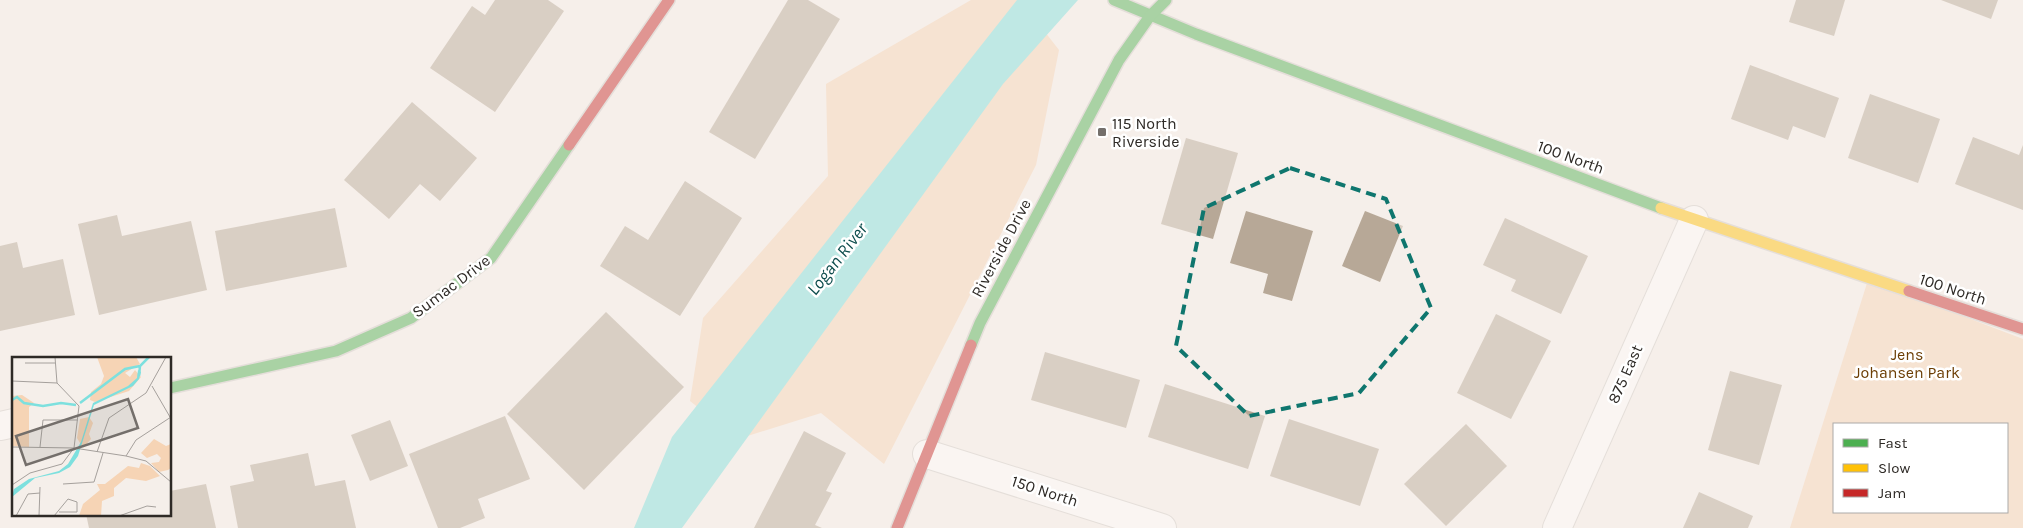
<svg xmlns="http://www.w3.org/2000/svg" width="2023" height="528" viewBox="0 0 2023 528" font-family="Karla,sans-serif">
  <style>
    .green { fill: #f6d4b5; fill-rule: evenodd }
    .water { fill: #7de0de }
    .building { fill: #b7a897 }
    .lines { fill: none; stroke-linecap: round; stroke-linejoin: round }
    .street-casing { stroke: #d0cbc7; stroke-width: 30 }
    .fast-casing { stroke: #d0cbc7; stroke-width: 14 }
    .slow-casing { stroke: #d0cbc7; stroke-width: 14 }
    .jam-casing { stroke: #d0cbc7; stroke-width: 14 }
    .street { stroke: #fefdfc; stroke-width: 28 }
    .fast { stroke: #4caf50; stroke-width: 11 }
    .slow { stroke: #ffc107; stroke-width: 11 }
    .jam { stroke: #c62828; stroke-width: 11 }
    .marked { fill: none; stroke: #0f766e; stroke-width: 4; stroke-dasharray: 10 6; stroke-linejoin: round }
    .poi-dot { fill: #746f6b; stroke: #fff; stroke-width: 2 }
    .labels { text-anchor: middle; dominant-baseline: central; stroke-width: 5; stroke-linejoin: round; paint-order: stroke }
    .poi-label { font-size: 16px; fill: #2e2a26; stroke: #fff; text-anchor: start }
    .street-label { font-size: 16px; fill: #2e2a26; stroke: #fff }
    .park-label { font-size: 16px; fill: #6c3e05; stroke: #fff }
    .water-label { font-size: 18px; font-style: italic; fill: #0d4d4d; stroke: #fff }
    .inset-river { fill: none; stroke: #7de0de; stroke-width: 2.5 }
    .inset-road { fill: none; stroke: #a5a09c; stroke-width: 1 }
    .view { fill: #746f6b; fill-opacity: 0.15; stroke: #746f6b; stroke-width: 2.5 }
    .inset-edge { fill: none; stroke: #2e2a26; stroke-width: 2.5 }
  </style>
  <rect width="100%" height="100%" fill="#f5efea"/>
  <!-- green -->
  <g class="green">
    <polygon points="971,0 1020,0 1059,50 1036,165 884,464 821,413 738,439 690,401 703,318 828,176 826,84"/>
    <path d="M1868,280L2023,339V528H1790ZM1834,424H2007V512H1834Z"/>
  </g>
  <!-- water -->
  <polygon class="water" points="1017,0 1078,0 1003,84 682,528 634,528 672,437"/>
  <!-- building -->
  <g class="building">
    <polygon points="495,0 548,0 564,11 495,112 430,68 472,6 485,15"/>
    <polygon points="788,0 808,0 840,19 755,159 709,132"/>
    <polygon points="1796,0 1845,0 1834,36 1789,22"/>
    <polygon points="1941,0 1998,0 1991,19"/>
    <polygon points="1750,65 1839,98 1825,138 1793,126 1788,140 1731,119"/>
    <polygon points="1870,94 1940,119 1918,183 1848,158"/>
    <polygon points="412,102 477,158 440,201 420,184 389,219 344,180"/>
    <polygon points="1973,137 2019,155 2023,145 2023,210 1955,184"/>
    <polygon points="1186,138 1238,153 1213,239 1161,224"/>
    <polygon points="685,181 742,218 680,316 600,266 625,226 648,240"/>
    <polygon points="335,208 347,267 226,291 215,231"/>
    <polygon points="1246,211 1313,231 1292,301 1263,293 1268,274 1230,263"/>
    <polygon points="1365,211 1403,226 1380,282 1342,266"/>
    <polygon points="117,215 122,236 191,221 207,290 99,315 78,224"/>
    <polygon points="1505,218 1588,256 1561,314 1511,291 1516,280 1483,265"/>
    <polygon points="17,242 23,268 63,259 75,315 0,331 0,246"/>
    <polygon points="606,312 684,387 584,490 507,414"/>
    <polygon points="1496,314 1551,341 1511,419 1457,393"/>
    <polygon points="1045,352 1140,380 1126,428 1031,400"/>
    <polygon points="1730,371 1782,385 1759,465 1708,450"/>
    <polygon points="1165,384 1265,416 1248,469 1148,437"/>
    <polygon points="505,416 530,479 478,499 485,518 460,528 438,528 409,454"/>
    <polygon points="1289,419 1379,449 1360,506 1270,476"/>
    <polygon points="390,420 408,466 370,481 351,435"/>
    <polygon points="1466,424 1507,466 1446,526 1404,484"/>
    <polygon points="804,431 846,453 826,491 832,493 815,525 822,528 754,528"/>
    <polygon points="308,453 315,486 345,480 356,528 238,528 230,486 254,481 250,465"/>
    <polygon points="206,484 216,528 89,528 86,514 170,514 170,491"/>
    <polygon points="1699,492 1753,516 1748,528 1683,528"/>
  </g>
  <g class="lines">
    <defs>
      <g id="street">
        <polyline points="0,426 14,423"/>
        <polyline points="927,454 1162,528"/>
        <polyline points="1557,528 1694,220"/>
      </g>
      <g id="fast">
        <polyline points="1114,0 1196,34 1661,208"/>
        <polyline points="971,345 980,323 1119,60 1150,16 1166,0"/>
        <polyline points="170,388 336,351 411,318 491,258 569,145"/>
      </g>
      <polyline id="slow" points="1661,208 1909,291"/>
      <g id="jam">
        <polyline points="569,145 669,0"/>
        <polyline points="1909,291 2023,329"/>
        <polyline points="897,528 971,345"/>
      </g>
    </defs>
    <!-- street casing -->
    <use href="#street" class="street-casing"/>
    <!-- fast casing -->
    <use href="#fast" class="fast-casing"/>
    <!-- slow casing -->
    <use href="#slow" class="slow-casing"/>
    <!-- jam casing -->
    <use href="#jam" class="jam-casing"/>
    <!-- street -->
    <use href="#street" class="street"/>
    <!-- fast -->
    <use href="#fast" class="fast"/>
    <!-- slow -->
    <use href="#slow" class="slow"/>
    <!-- jam -->
    <use href="#jam" class="jam"/>
  </g>
  <!-- marked area -->
  <path d="M0 0H2023V528H0ZM1290,168L1386,199L1431,308L1359,393L1249,416L1176,346L1204,208Z" fill="#f5efea" fill-opacity=".55" fill-rule="evenodd"/>
  <path class="marked" d="M1290,168L1386,199L1431,308L1359,393L1249,416L1176,346L1204,208Z"/>
  <!-- markers -->
  <rect class="poi-dot" x="1097" y="127" width="10" height="10" rx="2.5"/>
  <g class="labels">
    <!-- poi labels -->
    <g class="poi-label">
      <text x="1112" y="123">115 North<tspan x="1112" dy="18">Riverside</tspan></text>
    </g>
    <!-- street labels -->
    <g class="street-label">
      <text transform="translate(1571 157) rotate(20)">100 North</text>
      <text transform="translate(1001 248) rotate(-62)">Riverside Drive</text>
      <text transform="translate(451 286) rotate(-37)">Sumac Drive</text>
      <text transform="translate(1953 289) rotate(18)">100 North</text>
      <text transform="translate(1625 374) rotate(-66)">875 East</text>
      <text transform="translate(1045 491) rotate(18)">150 North</text>
    </g>
    <!-- park labels -->
    <g class="park-label">
      <text x="1907" y="354">Jens<tspan x="1907" dy="18">Johansen Park</tspan></text>
    </g>
    <!-- water labels -->
    <g class="water-label">
      <text transform="translate(837 259) rotate(-52)">Logan River</text>
    </g>
  </g>
  <!-- overview -->
  <g transform="translate(12 357)">
    <rect width="159" height="159" fill="#f5efea"/>
    <path d="M85,0H124L128,7L113,16L118,20L123,13L129,20L117,34L83,45L78,43L79,35L89,27L92,19ZM10,38L22,46L17,50V90L0,89V39ZM77,60L81,66L77,77L79,82L71,91L65,81L68,62ZM142,82L154,89L159,87V111L156,113L147,115L139,106L147,105L149,101L145,97L135,101L129,96ZM129,106L138,109L148,119L134,124L114,121L102,131V139L90,144L89,159H67L71,147L88,133L85,127H93L116,109L127,111Z" fill="#f6d4b5"/>
    <path d="M126,13L129,15L127,22L121,29L82,48L66,99L58,110L47,116L23,121L0,140L2,132L17,122L47,114L56,107L69,85L81,46L116,29L125,21Z" fill="#7de0de"/>
    <path class="inset-river" d="M127,19L128,9L137,0M0,43L5,40L12,46L31,49L49,46L64,48M68,46L113,12L128,9"/>
    <path class="inset-road" d="M13,6H43M0,24L45,26M140,29L158,60M0,90L62,91L114,99L134,104L159,125M28,90L31,63H66M85,95L97,61L134,36L154,0M114,99L124,83L159,60M51,127L82,125L91,96M0,128L18,116L50,107L62,91L67,49L45,26L43,0M4,159L16,137L28,136M27,159L28,130M42,159L56,142L65,145V155H47M107,159L135,149L144,150"/>
    <path class="view" d="M116,42L126,71L14,108L4,79Z"/>
    <rect width="159" height="159" class="inset-edge"/>
  </g>
  <!-- legend -->
  <rect x="1833" y="423" width="175" height="90" fill="#ffffff" stroke="#abaaa8"/>
  <rect x="1843" y="439" width="25" height="8" fill="#4caf50" stroke="#abaaa8"/>
  <text x="1878" y="448" font-size="15" fill="#2e2a26">Fast</text>
  <rect x="1843" y="464" width="25" height="8" fill="#ffc107" stroke="#abaaa8"/>
  <text x="1878" y="473" font-size="15" fill="#2e2a26">Slow</text>
  <rect x="1843" y="489" width="25" height="8" fill="#c62828" stroke="#abaaa8"/>
  <text x="1878" y="498" font-size="15" fill="#2e2a26">Jam</text>
</svg>
